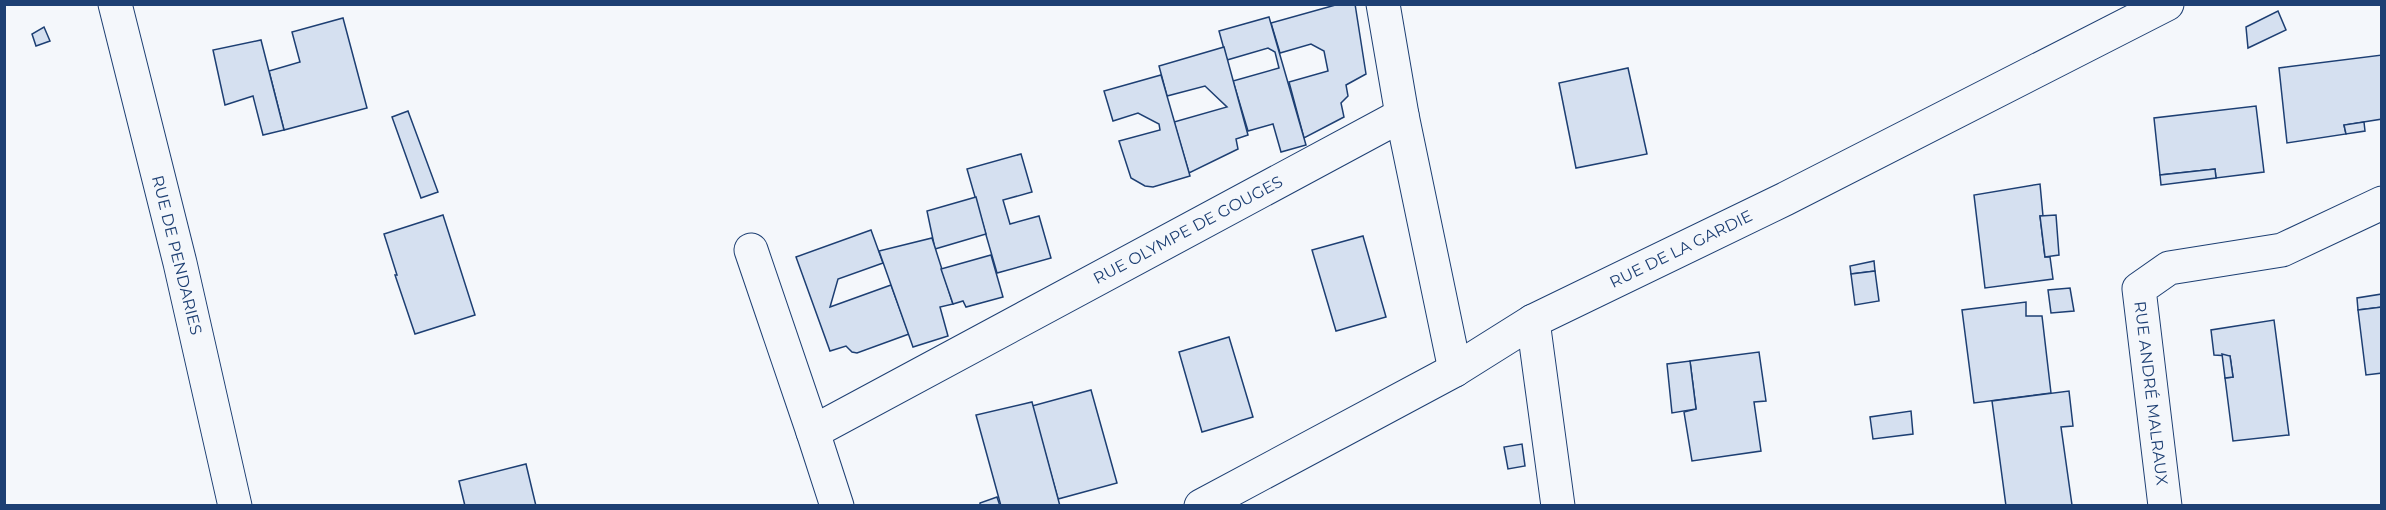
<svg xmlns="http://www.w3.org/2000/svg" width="2386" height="510" viewBox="0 0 2386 510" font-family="Montserrat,sans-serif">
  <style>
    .building { fill: #d5e0f0; stroke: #1d3f73; stroke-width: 1.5 }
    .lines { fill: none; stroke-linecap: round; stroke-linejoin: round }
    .street-casing { stroke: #1d3f73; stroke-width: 35 }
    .street { stroke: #f4f7fb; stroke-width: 33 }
    .labels { text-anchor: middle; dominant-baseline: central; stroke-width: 4.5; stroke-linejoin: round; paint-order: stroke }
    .street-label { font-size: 16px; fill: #1d3f73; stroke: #f4f7fb }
  </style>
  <rect width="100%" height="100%" fill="#f4f7fb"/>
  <!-- building -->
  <g class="building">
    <polygon points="1339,4 1355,4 1366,74 1346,85 1348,96 1341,103 1344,117 1304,138 1289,82 1328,71 1324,51 1311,44 1280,53 1271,23"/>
    <polygon points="2278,11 2286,30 2248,48 2246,27"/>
    <polygon points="1269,17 1306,145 1281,152 1273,124 1248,131 1233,81 1279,68 1275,52 1268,48 1227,60 1219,31"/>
    <polygon points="343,18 367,108 284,130 269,71 300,62 292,32"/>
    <polygon points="44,27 50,41 36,46 32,34"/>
    <polygon points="261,40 284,130 263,135 253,96 225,105 213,50"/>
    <polygon points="1224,47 1248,135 1236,139 1238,149 1189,173 1174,122 1227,107 1205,86 1167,96 1159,66"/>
    <polygon points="2382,55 2382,119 2344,125 2346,134 2287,143 2279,68"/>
    <polygon points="1628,68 1647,154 1576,168 1559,83"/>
    <polygon points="1161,75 1190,176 1153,187 1145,186 1131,178 1119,141 1160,130 1159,124 1138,113 1113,121 1104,91"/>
    <polygon points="2256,106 2264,172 2216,178 2215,169 2160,175 2154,118"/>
    <polygon points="408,111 438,192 421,198 392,117"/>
    <polygon points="2364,122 2365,131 2346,134 2344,125"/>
    <polygon points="1021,154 1032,192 1003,200 1010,224 1039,216 1051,258 997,273 967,169"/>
    <polygon points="2215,169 2216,178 2161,185 2160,175"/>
    <polygon points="2040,184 2043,216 2040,216 2045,257 2050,257 2053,279 1985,288 1974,195"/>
    <polygon points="976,197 986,234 935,249 927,211"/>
    <polygon points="443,215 475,315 415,334 395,275 397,275 384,234"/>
    <polygon points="2056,215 2059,255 2045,257 2040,216"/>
    <polygon points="871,230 883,263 838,279 830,307 891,285 909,334 857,353 852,352 846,346 830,351 796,257"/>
    <polygon points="1363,236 1386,317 1336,331 1312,250"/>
    <polygon points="932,238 953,304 940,307 948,336 913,347 879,251"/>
    <polygon points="991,255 1003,297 966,307 963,301 953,304 941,269"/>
    <polygon points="1874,261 1875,271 1851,274 1850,266"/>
    <polygon points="1875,271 1879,301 1855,305 1851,274"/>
    <polygon points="2070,288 2074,311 2051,313 2048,290"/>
    <polygon points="2382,294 2382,307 2358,310 2357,298"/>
    <polygon points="2026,302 2026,316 2042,316 2051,393 1974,403 1962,310"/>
    <polygon points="2382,307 2382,373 2366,375 2358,310"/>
    <polygon points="2274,320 2289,435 2233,441 2225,378 2233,377 2230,356 2214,355 2211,330"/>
    <polygon points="1229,337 1253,417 1202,432 1179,352"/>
    <polygon points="1759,352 1766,401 1754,402 1761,451 1692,461 1684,412 1696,409 1690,361"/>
    <polygon points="2222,354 2230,356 2233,377 2225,378"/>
    <polygon points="1690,361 1696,409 1672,413 1667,364"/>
    <polygon points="1091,390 1117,483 1058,499 1032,406"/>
    <polygon points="2069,391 2073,426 2061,427 2072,505 2006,506 1992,401"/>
    <polygon points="1032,402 1060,506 1001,506 976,415"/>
    <polygon points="1911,411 1913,434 1873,439 1870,417"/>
    <polygon points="1522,444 1525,466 1508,469 1504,447"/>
    <polygon points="526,464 536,506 465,506 459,481"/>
    <polygon points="997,497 1000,506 980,506 980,503"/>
  </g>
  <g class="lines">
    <defs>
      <g id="street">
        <polyline points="115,4 180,263 235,506"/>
        <polyline points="1383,4 1402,115"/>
        <polyline points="751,250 813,432"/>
        <polyline points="1533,321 1558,506"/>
        <polyline points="837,506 813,432 1402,115 1455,370"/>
        <polyline points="1201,506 1455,370 1533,321 1785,199 2167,4"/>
        <polyline points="2165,506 2139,289 2169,268 2282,250 2382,203"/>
      </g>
    </defs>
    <!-- street casing -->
    <use href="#street" class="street-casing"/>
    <!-- street -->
    <use href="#street" class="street"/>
  </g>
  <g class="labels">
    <!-- street labels -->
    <g class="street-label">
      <text transform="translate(1188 230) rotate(-28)">RUE OLYMPE DE GOUGES</text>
      <text transform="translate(1681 249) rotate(-26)">RUE DE LA GARDIE</text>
      <text transform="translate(177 255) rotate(76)">RUE DE PENDARIES</text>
      <text transform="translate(2151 393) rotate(83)">RUE ANDRÉ MALRAUX</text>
    </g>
  </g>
  <!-- border -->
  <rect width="2386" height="510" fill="none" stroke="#1d3f73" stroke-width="12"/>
</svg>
